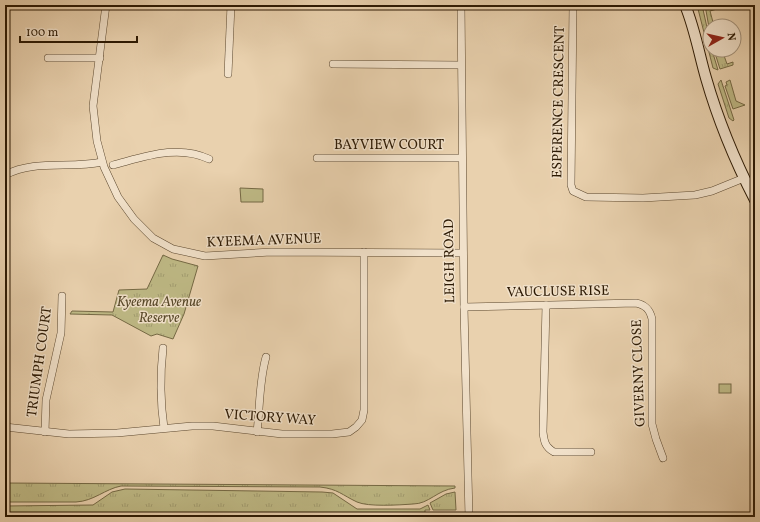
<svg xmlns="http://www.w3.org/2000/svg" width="760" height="522" viewBox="0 0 760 522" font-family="Vollkorn,serif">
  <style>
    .grass { fill: url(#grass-tufts); stroke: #756944 }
    .pitch { fill: #beb985; stroke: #756944 }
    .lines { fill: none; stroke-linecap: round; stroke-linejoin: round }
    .street-casing { stroke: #5b472e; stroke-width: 8 }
    .secondary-casing { stroke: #2c1903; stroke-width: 12 }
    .street { stroke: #f1e1ca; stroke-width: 7 }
    .secondary { stroke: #f1e1ca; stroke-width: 10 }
    .labels { text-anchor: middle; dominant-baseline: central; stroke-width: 3; stroke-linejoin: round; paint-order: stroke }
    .street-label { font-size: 14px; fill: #2c1903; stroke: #f1e1ca }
    .park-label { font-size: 14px; font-style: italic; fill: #58492a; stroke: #f1e1ca }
  </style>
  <defs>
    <pattern id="grass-tufts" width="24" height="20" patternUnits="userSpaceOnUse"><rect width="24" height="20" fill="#beb985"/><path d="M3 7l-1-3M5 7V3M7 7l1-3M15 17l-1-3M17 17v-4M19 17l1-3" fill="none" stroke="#a39e71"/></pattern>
  </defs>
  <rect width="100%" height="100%" fill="#e9d1ae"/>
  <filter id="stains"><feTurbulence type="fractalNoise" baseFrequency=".005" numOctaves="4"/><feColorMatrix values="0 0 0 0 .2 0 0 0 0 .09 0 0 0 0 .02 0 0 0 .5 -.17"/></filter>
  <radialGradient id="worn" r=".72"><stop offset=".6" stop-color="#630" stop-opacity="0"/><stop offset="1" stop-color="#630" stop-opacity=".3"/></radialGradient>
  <!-- grass -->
  <g class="grass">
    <polygon points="697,5 702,5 710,41 710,50 712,50 718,70 713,68"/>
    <polygon points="705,5 716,5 717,9 710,11 714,26 710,26 710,33"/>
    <polygon points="714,50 722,50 727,64 733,62 733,65 720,69"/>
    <polygon points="721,80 734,120 733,121 729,118 718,84"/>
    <polygon points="730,80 736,101 745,105 733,109 725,86 727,85 726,82"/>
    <polygon points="163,255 172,259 198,266 184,314 173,339 157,334 151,336 112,315 70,314 72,311 113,312 119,290 147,289"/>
    <path d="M5,483L455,486V488C437,490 429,504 413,504C399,505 368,507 357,502C342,495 338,489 320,487L121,486C105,489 94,501 76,502H5Z"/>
    <polygon points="125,489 322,492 333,493 357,509 420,509 428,505 430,510 425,510 425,517 5,513 5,506 93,505 112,492"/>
    <polygon points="455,492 456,510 433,510 430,503 446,494"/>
  </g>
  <!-- pitch -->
  <g class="pitch">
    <polygon points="240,188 263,189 263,202 241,202"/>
    <rect x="719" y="384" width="12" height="9"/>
  </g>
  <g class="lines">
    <defs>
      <g id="street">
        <polyline points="106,5 93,106 97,141 104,167 118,197 134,219 153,238 173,249 205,256 271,252 463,253"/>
        <polyline points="461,5 464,307 469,517"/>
        <polyline points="573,5 571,185 573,191 586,197 643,198 695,195 712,191 744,178"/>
        <polyline points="48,58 100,58"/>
        <polyline points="333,64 461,65"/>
        <polyline points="228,74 231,5"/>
        <polyline points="317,158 462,158"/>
        <path d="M113,165C144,157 178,144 209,159"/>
        <path d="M5,175C35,159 70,169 102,162"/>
        <path d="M546,305L543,432C544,441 545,447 554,452H591"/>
        <path d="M464,307L636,303C646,305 650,310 652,319V424L656,439L663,458"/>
        <path d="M163,348C160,375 160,400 164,428"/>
        <polyline points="5,427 69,434 117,433 192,426 213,426 282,434 332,434 349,432 356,427 362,420 364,410 364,252"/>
        <polyline points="45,432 46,400 61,333 62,296"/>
        <path d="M257,432C260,407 259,382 266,357"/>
      </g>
      <path id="secondary" d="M685,5C695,29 699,54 706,78C718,120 735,161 755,200"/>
    </defs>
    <!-- street casing -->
    <use href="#street" class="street-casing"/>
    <!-- secondary casing -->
    <use href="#secondary" class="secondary-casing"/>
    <!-- street -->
    <use href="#street" class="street"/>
    <!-- secondary -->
    <use href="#secondary" class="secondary"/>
  </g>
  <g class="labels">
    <!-- street labels -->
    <g class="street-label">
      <text transform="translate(559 102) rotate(-89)">ESPERENCE CRESCENT</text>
      <text x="389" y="145">BAYVIEW COURT</text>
      <text transform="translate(264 241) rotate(-2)">KYEEMA AVENUE</text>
      <text transform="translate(450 261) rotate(-91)">LEIGH ROAD</text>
      <text transform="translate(558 292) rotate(-1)">VAUCLUSE RISE</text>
      <text transform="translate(40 362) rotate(-82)">TRIUMPH COURT</text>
      <text transform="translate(639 373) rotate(-92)">GIVERNY CLOSE</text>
      <text transform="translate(270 418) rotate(4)">VICTORY WAY</text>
    </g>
    <!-- park labels -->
    <g class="park-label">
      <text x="159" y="302">Kyeema Avenue<tspan x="159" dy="16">Reserve</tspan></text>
    </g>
  </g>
  <!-- margin -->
  <rect width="760" height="522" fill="none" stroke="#e9d1ae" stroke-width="20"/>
  <rect x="6" y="6" width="748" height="510" fill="none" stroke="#2c1903" stroke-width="2"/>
  <rect x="10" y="10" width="740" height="502" fill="none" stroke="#2c1903"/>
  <!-- north arrow -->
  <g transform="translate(722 38) rotate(82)"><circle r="19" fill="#f1e1ca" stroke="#a2917a"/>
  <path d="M0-3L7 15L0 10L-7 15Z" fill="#8f2418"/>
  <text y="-6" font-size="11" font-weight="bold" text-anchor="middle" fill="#2c1903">N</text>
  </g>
  <!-- scale -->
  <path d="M20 36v6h117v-6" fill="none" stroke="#2c1903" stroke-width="2"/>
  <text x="26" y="36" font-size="12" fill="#2c1903" stroke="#f1e1ca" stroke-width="3" paint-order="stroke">100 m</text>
  <rect width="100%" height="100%" filter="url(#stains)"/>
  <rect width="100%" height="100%" fill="url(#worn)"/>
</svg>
